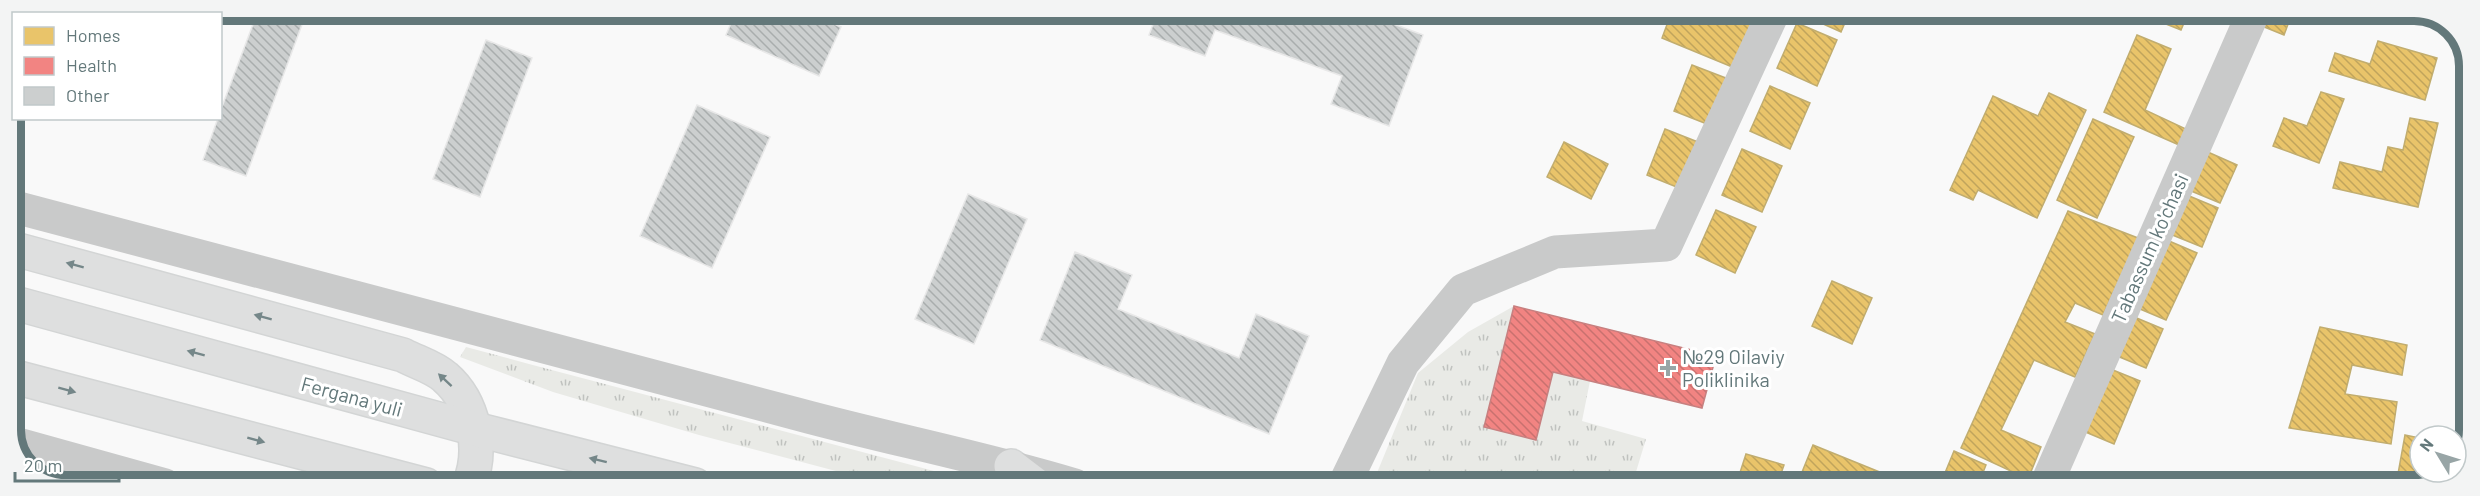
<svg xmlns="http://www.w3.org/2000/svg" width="2480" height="496" viewBox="0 0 2480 496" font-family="Barlow,sans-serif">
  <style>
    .grass { fill: url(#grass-tufts) }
    .homes { fill: url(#homes-back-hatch); stroke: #c1ad6f; stroke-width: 1.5 }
    .health { fill: url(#health-back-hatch); stroke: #c78080; stroke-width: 1.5 }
    .building { fill: url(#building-back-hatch); stroke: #e8e8e8; stroke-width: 1.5 }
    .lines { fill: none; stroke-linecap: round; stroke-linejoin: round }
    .major-casing { stroke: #d3d5d5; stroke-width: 36 }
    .minor { stroke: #c9caca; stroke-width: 33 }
    .major { stroke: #dedfdf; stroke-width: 33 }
    .oneway { fill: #758789 }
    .poi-dot { fill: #98a5a6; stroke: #fff; stroke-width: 2 }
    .labels { text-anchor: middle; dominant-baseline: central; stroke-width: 6; stroke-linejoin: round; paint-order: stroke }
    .street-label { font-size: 20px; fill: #63787a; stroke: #fff }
    .poi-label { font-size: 20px; fill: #63787a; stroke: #fff; text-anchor: start }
    .rim { fill: none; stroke: #63787a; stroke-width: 8 }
  </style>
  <defs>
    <pattern id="grass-tufts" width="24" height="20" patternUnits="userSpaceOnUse" patternTransform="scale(1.5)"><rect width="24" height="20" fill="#e9eae6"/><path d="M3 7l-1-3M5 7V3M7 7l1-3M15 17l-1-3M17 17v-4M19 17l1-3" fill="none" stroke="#c0c2bf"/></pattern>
    <pattern id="homes-back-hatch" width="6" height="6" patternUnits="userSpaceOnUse" patternTransform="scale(1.5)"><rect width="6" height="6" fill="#e9c46a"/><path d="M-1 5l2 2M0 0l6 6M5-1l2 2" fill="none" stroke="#c0a45c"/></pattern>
    <pattern id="health-back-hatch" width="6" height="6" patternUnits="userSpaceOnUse" patternTransform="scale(1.5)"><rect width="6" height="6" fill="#f28482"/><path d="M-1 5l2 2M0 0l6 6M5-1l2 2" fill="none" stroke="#c8716f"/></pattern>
    <pattern id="building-back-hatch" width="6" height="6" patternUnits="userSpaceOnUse" patternTransform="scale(1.5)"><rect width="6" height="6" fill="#cccfcf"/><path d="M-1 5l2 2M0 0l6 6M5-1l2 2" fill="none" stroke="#a9adad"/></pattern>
  </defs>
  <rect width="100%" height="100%" fill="#f9f9f9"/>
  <!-- grass -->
  <g class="grass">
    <polygon points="1514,306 1484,427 1536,440 1553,372 1590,381 1582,421 1646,439 1632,485 1372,485 1418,373 1468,332"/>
    <polygon points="466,347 529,364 987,485 889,485 699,435 553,392 460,357"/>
  </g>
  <!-- homes -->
  <g class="homes">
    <polygon points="1672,11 1767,11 1742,71 1662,38"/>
    <polygon points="1802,11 1850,11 1841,32 1801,14"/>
    <polygon points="2148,11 2189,11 2181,30 2146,16"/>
    <polygon points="2263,11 2293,11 2284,35 2257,24"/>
    <polygon points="1797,23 1837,40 1817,86 1777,68"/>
    <polygon points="2137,35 2171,49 2145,110 2186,129 2179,145 2104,112"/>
    <polygon points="2378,41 2437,58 2425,100 2329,71 2335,53 2370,64"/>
    <polygon points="1692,65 1731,80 1712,126 1674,111"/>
    <polygon points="1770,86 1810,103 1790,149 1750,131"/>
    <polygon points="2321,92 2344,99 2319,163 2273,146 2284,118 2307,126"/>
    <polygon points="2049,93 2086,110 2037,218 1978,190 1973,200 1950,190 1993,96 2038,116"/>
    <polygon points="2410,118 2438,123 2418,207 2333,188 2340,162 2382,172 2388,147 2403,150"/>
    <polygon points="2093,119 2134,137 2097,218 2057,200"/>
    <polygon points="1665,129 1703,144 1684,190 1647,175"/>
    <polygon points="1564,142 1608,164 1591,199 1547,177"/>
    <polygon points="1742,149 1782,166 1762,212 1722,195"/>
    <polygon points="2201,149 2237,165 2220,203 2184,188"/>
    <polygon points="2182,193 2218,208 2202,247 2165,232"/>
    <polygon points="1716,210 1756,227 1735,273 1696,255"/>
    <polygon points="2068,211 2138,238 2103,315 2075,303 2065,322 2095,334 2075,377 2034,360 2001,430 2041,447 2028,479 1961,448"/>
    <polygon points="2162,238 2197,253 2166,320 2133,306"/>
    <polygon points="1832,281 1872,298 1852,344 1812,326"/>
    <polygon points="2127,314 2163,329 2146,368 2110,353"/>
    <polygon points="2320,327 2407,345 2402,375 2352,365 2345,394 2397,402 2391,444 2289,428"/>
    <polygon points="2103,366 2140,381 2114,444 2076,428"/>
    <polygon points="2405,435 2420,438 2420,472 2450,472 2414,485 2396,485"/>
    <polygon points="2456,444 2465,446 2456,462"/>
    <polygon points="1813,445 1887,475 1883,485 1820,485 1800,477"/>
    <polygon points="1954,451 1986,465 1978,485 1940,485"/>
    <polygon points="1746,454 1784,465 1777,485 1736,485"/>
    <polygon points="2058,474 2086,484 2086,485 2054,485"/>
    <polygon points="2008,476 2027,484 2026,485 2004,485"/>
  </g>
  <!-- health -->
  <polygon class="health" points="1514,306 1716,356 1702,408 1553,372 1536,440 1484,427"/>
  <!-- building -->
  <g class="building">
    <polygon points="258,11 307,11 246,176 203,160 218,118 220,118 220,112"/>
    <polygon points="736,11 814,11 812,14 841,27 819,76 726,35"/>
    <polygon points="1158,11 1359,11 1423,35 1389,126 1331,104 1342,76 1215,30 1205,56 1149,35"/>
    <polygon points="486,40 532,58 480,197 433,179"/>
    <polygon points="697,105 770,137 712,268 640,236"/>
    <polygon points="968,194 1027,219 974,344 915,319"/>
    <polygon points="1075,252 1132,275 1118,309 1239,358 1256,314 1309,336 1269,434 1040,340"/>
  </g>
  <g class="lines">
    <defs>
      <g id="major">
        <path d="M11,248L403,355C416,362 434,367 445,377C474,402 484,450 469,485"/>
        <polyline points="11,302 475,429 695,485"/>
        <polyline points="11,376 426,485"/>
        <polyline points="1011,466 1036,485"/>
      </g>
    </defs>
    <!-- major casing -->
    <use href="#major" class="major-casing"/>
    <!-- minor -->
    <g class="minor">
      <path d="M11,206C273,274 535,344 797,414C889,439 983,457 1075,485"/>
      <polyline points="14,443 165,485"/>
      <polyline points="1344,485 1403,363 1463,290 1555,252 1666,245 1774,11"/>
      <polyline points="2046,485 2254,11"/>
    </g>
    <!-- major -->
    <use href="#major" class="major"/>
  </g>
  <!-- one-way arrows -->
  <defs><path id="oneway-solid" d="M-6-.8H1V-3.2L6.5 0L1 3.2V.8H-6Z" transform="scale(1.5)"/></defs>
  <g class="oneway">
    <use href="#oneway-solid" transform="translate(75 265) rotate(-165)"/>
    <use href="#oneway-solid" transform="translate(263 317) rotate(-165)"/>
    <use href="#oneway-solid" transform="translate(196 353) rotate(-165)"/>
    <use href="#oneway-solid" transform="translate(445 380) rotate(-137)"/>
    <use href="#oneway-solid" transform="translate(67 390) rotate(15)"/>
    <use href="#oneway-solid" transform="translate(256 440) rotate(15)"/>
    <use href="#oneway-solid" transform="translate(598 460) rotate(-166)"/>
  </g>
  <!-- markers -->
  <path class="poi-dot" d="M1665 359h6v6h6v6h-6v6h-6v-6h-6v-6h6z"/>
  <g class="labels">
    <!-- street labels -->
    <g class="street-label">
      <text transform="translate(2149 248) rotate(-66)">Tabassum ko'chasi</text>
      <text transform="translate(352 396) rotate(15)">Fergana yuli</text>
    </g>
    <!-- poi labels -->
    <g class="poi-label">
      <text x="1682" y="356">№29 Oilaviy<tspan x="1682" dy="23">Poliklinika</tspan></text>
    </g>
  </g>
  <!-- crop -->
  <path d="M0 0H2480V496H0ZM66 21H2414A45 45 0 0 1 2459 66V430A45 45 0 0 1 2414 475H66A45 45 0 0 1 21 430V66A45 45 0 0 1 66 21Z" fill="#f3f4f4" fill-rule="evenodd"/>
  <path class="rim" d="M66 21H2414A45 45 0 0 1 2459 66V430A45 45 0 0 1 2414 475H66A45 45 0 0 1 21 430V66A45 45 0 0 1 66 21Z"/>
  <!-- legend -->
  <rect x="12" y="12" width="210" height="108" fill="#ffffff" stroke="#c1c9ca" stroke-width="1.5"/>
  <rect x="24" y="27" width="30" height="18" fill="#e9c46a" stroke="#c1c9ca" stroke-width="1.5"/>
  <text x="66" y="42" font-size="18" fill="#63787a">Homes</text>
  <rect x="24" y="57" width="30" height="18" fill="#f28482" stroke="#c1c9ca" stroke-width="1.5"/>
  <text x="66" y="72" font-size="18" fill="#63787a">Health</text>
  <rect x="24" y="87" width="30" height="18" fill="#cccfcf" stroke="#c1c9ca" stroke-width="1.5"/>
  <text x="66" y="102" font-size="18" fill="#63787a">Other</text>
  <!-- north arrow -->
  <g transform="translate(2438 454) rotate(308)"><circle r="28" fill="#ffffff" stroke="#c1c9ca" stroke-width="1.5"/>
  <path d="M0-4.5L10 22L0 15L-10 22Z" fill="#98a5a6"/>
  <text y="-9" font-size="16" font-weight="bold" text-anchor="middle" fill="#63787a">N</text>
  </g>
  <!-- scale -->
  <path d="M15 472v9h104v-9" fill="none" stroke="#63787a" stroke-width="3"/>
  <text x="24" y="472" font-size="18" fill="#63787a" stroke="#ffffff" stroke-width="4.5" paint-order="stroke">20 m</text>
</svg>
